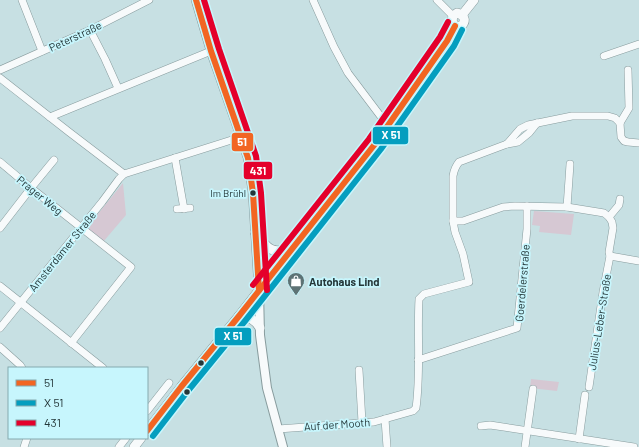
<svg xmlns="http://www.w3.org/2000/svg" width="639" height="447" viewBox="0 0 639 447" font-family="Barlow,sans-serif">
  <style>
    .green { fill: #d6c8d3 }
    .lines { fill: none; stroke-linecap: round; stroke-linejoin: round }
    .minor-casing { stroke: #889c9e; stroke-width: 8 }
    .tertiary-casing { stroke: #889c9e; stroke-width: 10 }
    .secondary-casing { stroke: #889c9e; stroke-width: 10 }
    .minor { stroke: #f7fafb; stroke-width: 7 }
    .tertiary { stroke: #f7fafb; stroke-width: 8 }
    .secondary { stroke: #f7fafb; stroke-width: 9 }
    .bus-1-casing { stroke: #c7f6fd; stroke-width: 9 }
    .bus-2-casing { stroke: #c7f6fd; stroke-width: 9 }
    .bus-3-casing { stroke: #c7f6fd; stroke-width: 9 }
    .bus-1 { stroke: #f26522; stroke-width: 6 }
    .bus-2 { stroke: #049ebf; stroke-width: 6 }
    .bus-3 { stroke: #e4002b; stroke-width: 6 }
    .bus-dot { fill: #243739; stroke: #c7f6fd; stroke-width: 1.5 }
    .labels { text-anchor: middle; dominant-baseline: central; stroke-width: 3.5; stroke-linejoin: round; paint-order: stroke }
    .bus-label { font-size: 10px; fill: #243739; stroke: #c7f6fd; text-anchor: end }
    .street-label { font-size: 11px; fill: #243739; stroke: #c7f6fd }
    .poi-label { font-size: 11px; font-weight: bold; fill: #243739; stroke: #c7f6fd; text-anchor: start }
    .line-badge { stroke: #c7f6fd; stroke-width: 1.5 }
    .badge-label { font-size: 11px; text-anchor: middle; font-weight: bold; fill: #fff }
  </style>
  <rect width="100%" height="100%" fill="#c7e0e3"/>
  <!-- green -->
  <g class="green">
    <polygon points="123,183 126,215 103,242 89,230 88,226"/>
    <polygon points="534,211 574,214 571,235 539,232 540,226 532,225"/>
    <polygon points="531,379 559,382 557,391 530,388"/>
  </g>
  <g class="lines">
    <defs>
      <g id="minor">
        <polyline points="22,0 42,51"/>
        <polyline points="313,0 334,47 348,73 388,126"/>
        <polyline points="437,0 453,16"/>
        <polyline points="90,30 105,59 118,88"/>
        <polyline points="604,56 639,44"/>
        <polyline points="0,70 90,30 149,0"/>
        <polyline points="628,70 629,108 620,123 621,137 624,141 628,142 639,143"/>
        <polyline points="0,78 69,132 124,174 241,137"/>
        <polyline points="50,117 211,51"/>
        <polyline points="507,144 518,142 529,133 537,123"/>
        <polyline points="175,158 184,209"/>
        <polyline points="0,162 31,188 131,267 71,343"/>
        <polyline points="567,207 569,179 570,164"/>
        <polyline points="177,209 190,208"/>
        <polyline points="609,217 619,205 620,199"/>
        <polyline points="453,221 463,221 503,207 515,206 567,207 598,212 604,213 609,217 612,222 613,228 609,252 610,256 639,261"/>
        <polyline points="0,228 31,188 54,160"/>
        <polyline points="0,286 103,368"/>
        <polyline points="0,328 102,202 119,179 124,174"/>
        <polyline points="0,347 20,365 22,368"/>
        <polyline points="418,360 517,328 527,229 527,206"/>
        <polyline points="359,370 362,422"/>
        <polyline points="589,387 603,292 610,256"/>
        <polyline points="147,411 169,383"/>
        <polyline points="385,419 387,447"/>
        <polyline points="481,426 490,425 634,447"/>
        <path d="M278,429L374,422L413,411L416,408C421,372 417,335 419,299L424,294L469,282L463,254L455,232L453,221V176C454,170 455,167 459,162L507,144L520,129L528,125L572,116H608L615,118L620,123"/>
        <polyline points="579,439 585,395"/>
        <polyline points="24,447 27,438"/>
        <polyline points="119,447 126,438"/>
        <polyline points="525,447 533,389"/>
      </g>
      <polyline id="tertiary" points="196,0 211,51 241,137 248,158 253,193 259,290 260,335 267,388 283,447"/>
      <g id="secondary">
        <polyline points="462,15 474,0"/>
        <polyline points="455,26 452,21 453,16 457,13 462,15"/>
        <path d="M455,26C463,28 467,21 462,15"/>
        <path d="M255,232C267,249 274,257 293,245"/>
        <path d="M239,316C249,317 255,319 260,328"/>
        <polyline points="147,431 181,387 239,316 278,266 375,144 447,41 455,26"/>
        <polyline points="134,447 141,438"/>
      </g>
    </defs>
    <!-- minor casing -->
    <use href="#minor" class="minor-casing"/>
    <!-- tertiary casing -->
    <use href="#tertiary" class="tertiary-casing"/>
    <!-- secondary casing -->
    <use href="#secondary" class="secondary-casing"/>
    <!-- minor -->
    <use href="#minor" class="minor"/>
    <!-- tertiary -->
    <use href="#tertiary" class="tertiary"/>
    <!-- secondary -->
    <use href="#secondary" class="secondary"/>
    <defs>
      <g id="bus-1">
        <polyline points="196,0 211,51 248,158 253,193 259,290"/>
        <polyline points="147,431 181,387 239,316 375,144 447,41 455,26"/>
      </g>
      <polyline id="bus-2" points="153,436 187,392 245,321 381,149 454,46 462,30"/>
      <g id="bus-3">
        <polyline points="204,0 219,49 256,156 261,193 267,290"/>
        <polyline points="253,285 369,139 440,37 448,22"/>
      </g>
    </defs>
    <!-- bus-1 casing -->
    <use href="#bus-1" class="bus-1-casing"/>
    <!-- bus-2 casing -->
    <use href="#bus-2" class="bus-2-casing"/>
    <!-- bus-3 casing -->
    <use href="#bus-3" class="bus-3-casing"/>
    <!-- bus-1 -->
    <use href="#bus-1" class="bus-1"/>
    <!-- bus-2 -->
    <use href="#bus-2" class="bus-2"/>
    <!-- bus-3 -->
    <use href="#bus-3" class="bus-3"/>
  </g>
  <!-- icons -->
  <defs>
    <symbol id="shop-pin" viewBox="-11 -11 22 30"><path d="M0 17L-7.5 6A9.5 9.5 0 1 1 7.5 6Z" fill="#5d7274" stroke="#c7f6fd"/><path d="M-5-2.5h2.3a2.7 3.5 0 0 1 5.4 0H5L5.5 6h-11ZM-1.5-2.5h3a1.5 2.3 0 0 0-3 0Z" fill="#fff"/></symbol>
  </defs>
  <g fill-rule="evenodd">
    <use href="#shop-pin" x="286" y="271" width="20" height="27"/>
  </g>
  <!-- markers -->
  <g class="bus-dot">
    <circle cx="253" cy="193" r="3.5"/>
    <circle cx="201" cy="363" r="3.5"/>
    <circle cx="187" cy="392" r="3.5"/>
  </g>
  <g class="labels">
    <!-- bus labels -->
    <g class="bus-label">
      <text x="246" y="193">Im Brühl</text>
    </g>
    <!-- street labels -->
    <g class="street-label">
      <text transform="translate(75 36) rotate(-25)">Peterstraße</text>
      <text transform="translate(40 195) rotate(39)">Prager Weg</text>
      <text transform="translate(62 251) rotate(-51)">Amsterdamer Straße</text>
      <text transform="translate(522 283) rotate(-85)">Goerdelerstraße</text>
      <text transform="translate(599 322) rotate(-81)">Julius-Leber-Straße</text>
      <text transform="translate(337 424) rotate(-4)">Auf der Mooth</text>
    </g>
    <!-- poi labels -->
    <g class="poi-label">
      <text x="309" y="281">Autohaus Lind</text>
    </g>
  </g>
  <g class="line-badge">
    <rect x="372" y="126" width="37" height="19" rx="4" fill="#049ebf"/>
    <rect x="231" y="132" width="23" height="20" rx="4" fill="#f26522"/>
    <rect x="243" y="161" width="30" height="19" rx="4" fill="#e4002b"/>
    <rect x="214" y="327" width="38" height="19" rx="4" fill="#049ebf"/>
  </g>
  <g class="badge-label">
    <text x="391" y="139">X 51</text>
    <text x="242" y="146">51</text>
    <text x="258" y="175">431</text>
    <text x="233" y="340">X 51</text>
  </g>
  <!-- legend -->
  <rect x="8" y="367" width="140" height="72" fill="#c7f6fd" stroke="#86aaaf"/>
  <rect x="16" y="380" width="20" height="6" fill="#f26522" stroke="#86aaaf"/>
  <text x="44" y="387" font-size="12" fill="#243739">51</text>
  <rect x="16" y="400" width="20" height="6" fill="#049ebf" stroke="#86aaaf"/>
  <text x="44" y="407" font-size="12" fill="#243739">X 51</text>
  <rect x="16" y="420" width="20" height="6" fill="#e4002b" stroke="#86aaaf"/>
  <text x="44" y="427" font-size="12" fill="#243739">431</text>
</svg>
